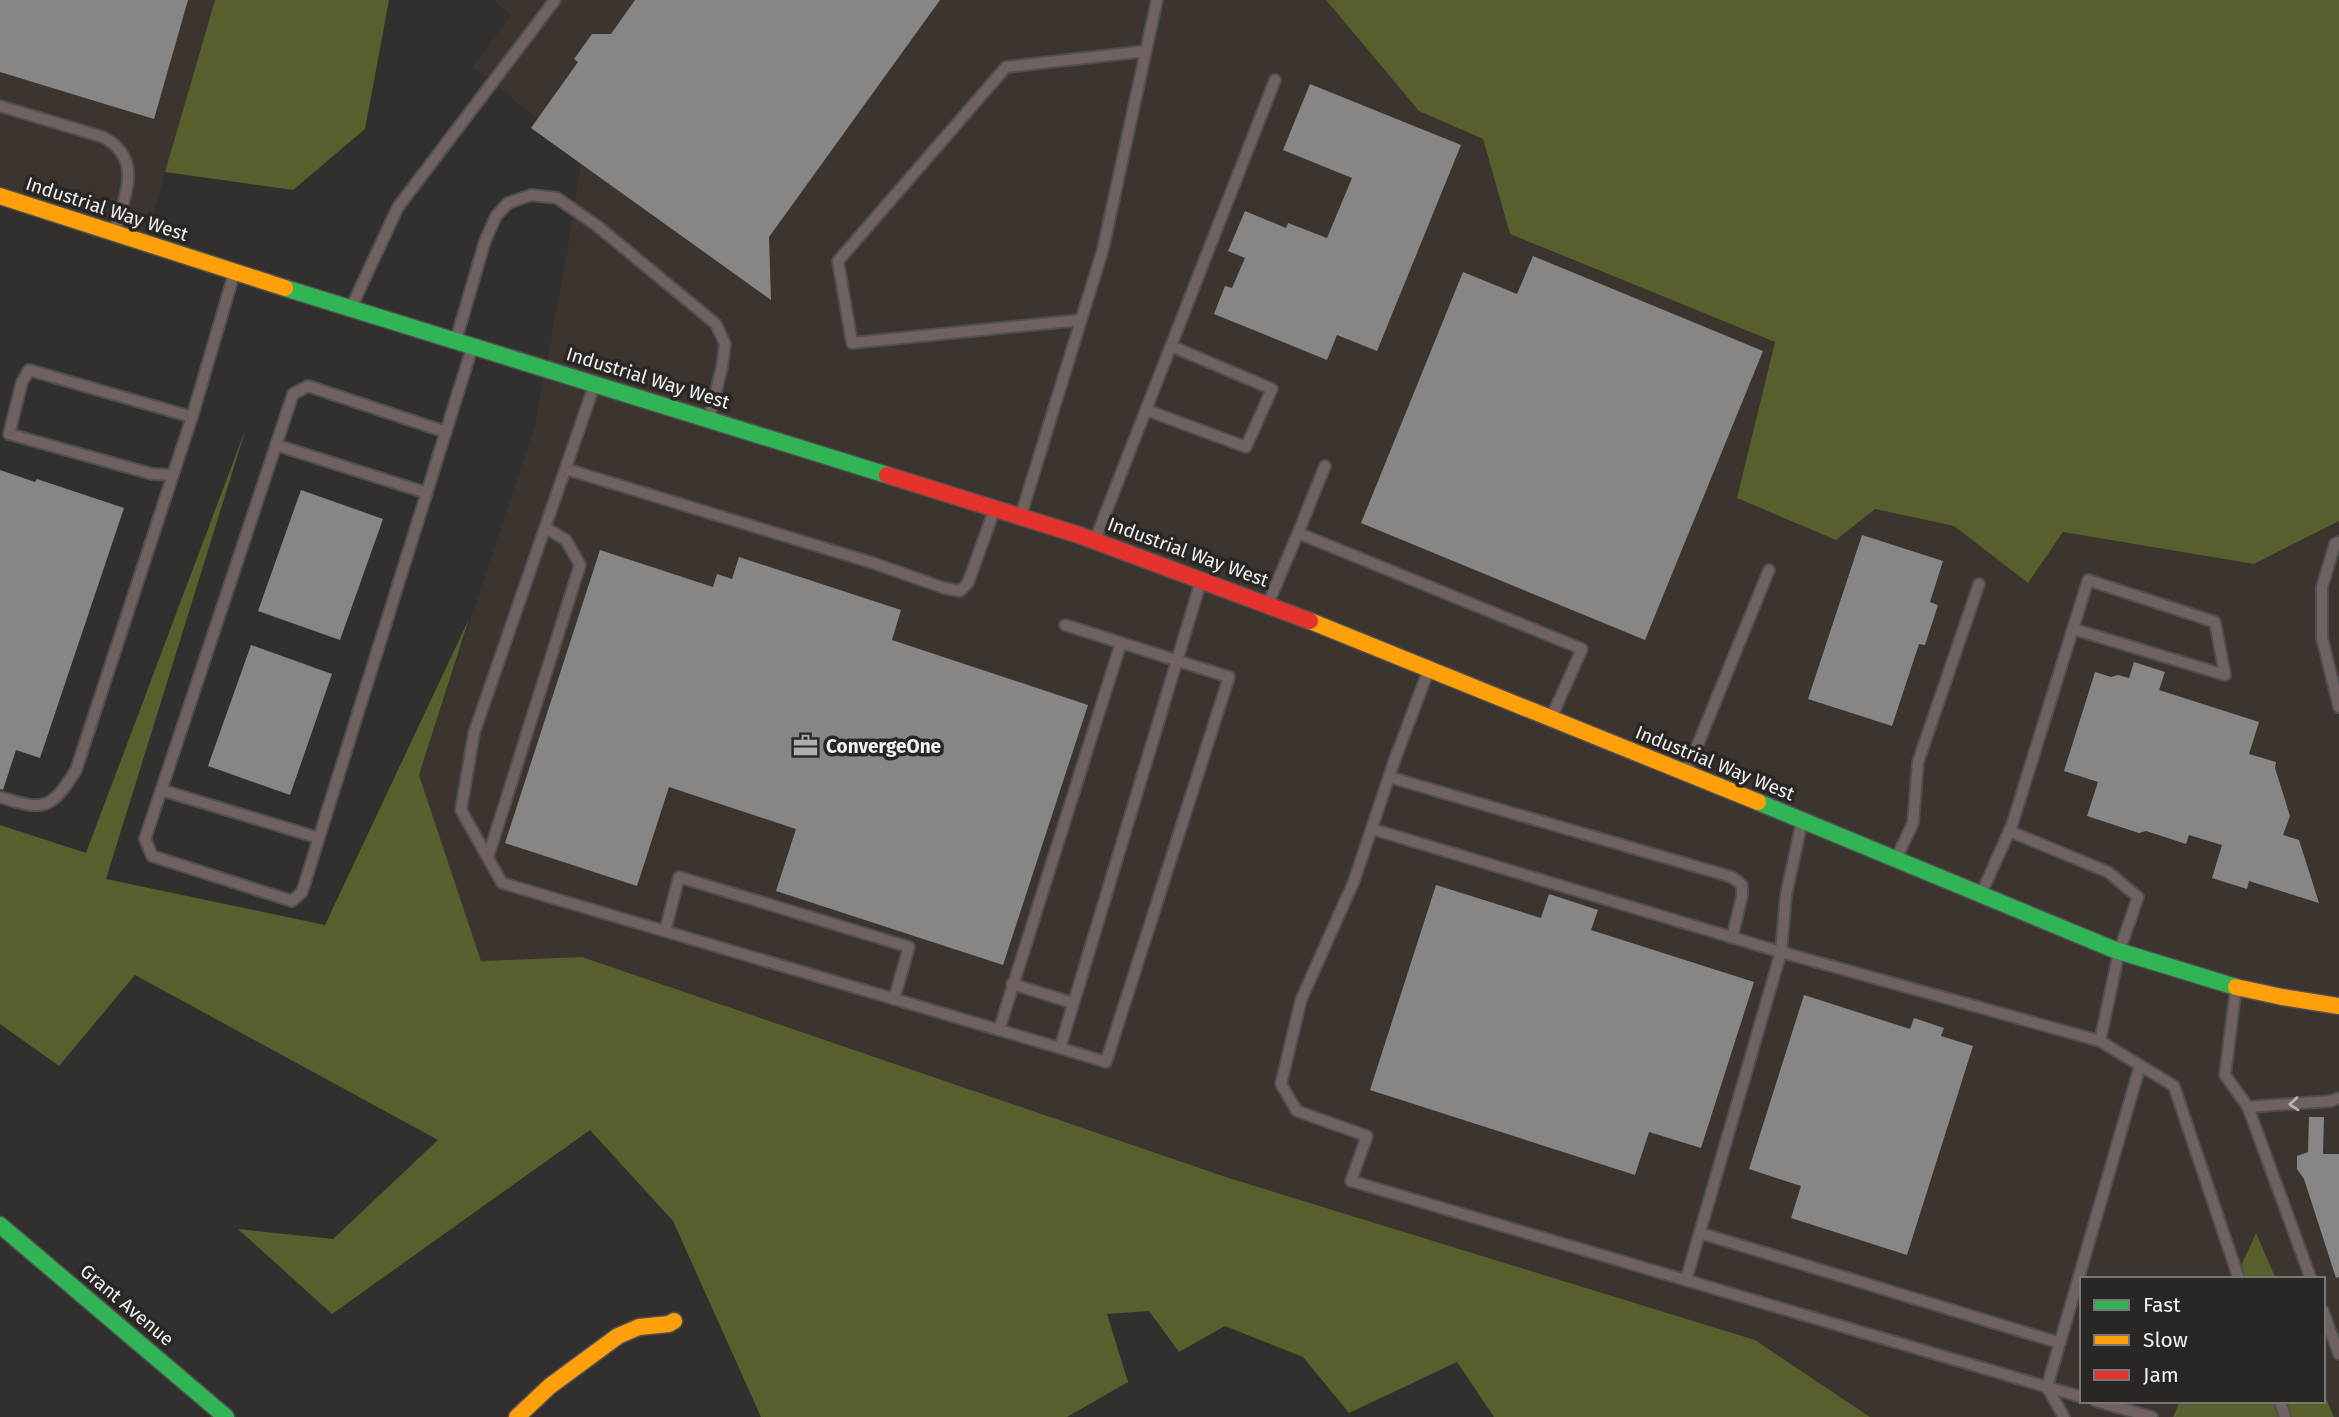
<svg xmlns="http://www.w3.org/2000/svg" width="2339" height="1417" viewBox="0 0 2339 1417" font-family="'Fira Sans',sans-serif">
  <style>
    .built { fill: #3c342e }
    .forest { fill: #585e2c }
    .building { fill: #888685 }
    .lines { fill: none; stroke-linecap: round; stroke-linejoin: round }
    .lane-casing { stroke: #504f4f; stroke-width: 14 }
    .fast-casing { stroke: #504f4f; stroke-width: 19 }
    .slow-casing { stroke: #504f4f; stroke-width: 19 }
    .jam-casing { stroke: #504f4f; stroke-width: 19 }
    .lane { stroke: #6f6260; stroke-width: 10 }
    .fast { stroke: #30b455; stroke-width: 16 }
    .slow { stroke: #ff9f0a; stroke-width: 16 }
    .jam { stroke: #e5322d; stroke-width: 16 }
    .oneway { stroke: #b7b1af }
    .labels { text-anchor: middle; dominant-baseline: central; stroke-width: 7; stroke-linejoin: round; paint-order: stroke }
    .street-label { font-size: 19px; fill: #f2f1ef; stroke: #292624 }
    .poi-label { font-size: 19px; font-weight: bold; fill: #f2f1ef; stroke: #292624; text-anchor: start }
  </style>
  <rect width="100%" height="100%" fill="#32302f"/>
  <!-- built -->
  <g class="built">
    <polygon points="0,0 215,0 147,235 0,191"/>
    <polygon points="493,0 1326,0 1419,111 1483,139 1510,234 1775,342 1738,498 1874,509 1954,526 2028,583 2063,532 2254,564 2339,521 2339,1417 2334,1417 2323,1391 2323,1279 2276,1279 2256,1233 2235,1279 2082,1279 2082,1401 2180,1401 2173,1417 1870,1417 1755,1340 1229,1178 582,957 481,961 419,775 535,425 569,240 582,155 473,67 511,15"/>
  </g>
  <!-- forest -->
  <g class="forest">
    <polygon points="215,0 389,0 365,129 293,190 165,172"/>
    <polygon points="1326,0 2339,0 2339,521 2254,564 2063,532 2028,583 1954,526 1875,509 1836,540 1737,498 1775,342 1510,234 1483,139 1419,111"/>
    <polygon points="246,428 106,879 325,925 469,619 419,775 481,961 582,957 1229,1178 1755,1340 1870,1417 1494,1417 1457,1362 1349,1413 1303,1357 1225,1326 1179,1352 1149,1311 1107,1314 1128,1382 1067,1417 761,1417 673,1221 590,1130 332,1314 238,1229 333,1239 438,1140 135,975 59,1066 0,1024 0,825 86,853"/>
    <polygon points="2256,1233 2276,1279 2235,1279"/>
    <polygon points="2323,1391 2334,1417 2173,1417 2180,1401 2323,1401"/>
  </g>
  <!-- building -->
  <g class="building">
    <polygon points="0,0 188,0 154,119 0,72"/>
    <polygon points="635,0 940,0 769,237 771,300 531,128 578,62 574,59 592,34 611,34"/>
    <polygon points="1310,84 1461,145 1377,351 1337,335 1327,360 1214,314 1225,286 1232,288 1245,258 1228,251 1245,211 1286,228 1288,223 1327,238 1352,178 1283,150"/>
    <polygon points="1533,256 1763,351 1645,640 1361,523 1463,272 1517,294"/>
    <polygon points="0,470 35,482 37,479 124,508 40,758 16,750 3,790 0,789"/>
    <polygon points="301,490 383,519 340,640 258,611"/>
    <polygon points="1862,535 1943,561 1930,602 1938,605 1925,645 1919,644 1892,726 1808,699"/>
    <polygon points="600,550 713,587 717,574 732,579 739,557 901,610 892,640 1088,705 1003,965 776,891 796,829 669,787 637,886 505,843"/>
    <polygon points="251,645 332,674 290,795 208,766"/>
    <polygon points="2134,662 2165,672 2159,690 2259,722 2249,754 2276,762 2275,768 2290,816 2283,835 2299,840 2319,903 2249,881 2247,889 2212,878 2222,845 2189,835 2186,844 2146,831 2139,833 2087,816 2098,782 2064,771 2095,672 2111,677 2118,675 2129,678"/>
    <polygon points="1436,885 1541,918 1549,894 1598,910 1591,930 1754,982 1701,1148 1649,1132 1635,1175 1370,1090"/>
    <polygon points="1804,995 1910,1029 1914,1018 1944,1028 1941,1036 1973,1046 1907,1255 1791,1218 1801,1186 1749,1169"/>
    <polygon points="2309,1117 2324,1117 2323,1154 2339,1154 2339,1277 2336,1278 2304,1179 2297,1169 2297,1156 2308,1152"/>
  </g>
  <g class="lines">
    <defs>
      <g id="lane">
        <path d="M0,106L103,137C145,159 124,199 113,234"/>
        <polyline points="351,308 398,207 555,0"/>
        <polyline points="1081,320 852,343 838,261 1006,67 1146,51"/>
        <polyline points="456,340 485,241 496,216 508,203 531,195 557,198 596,225 716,324 725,344 722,367 709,419"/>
        <polyline points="594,386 474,733 461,810 502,883 1060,1048 1201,581"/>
        <polyline points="1146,410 1246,447 1272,389 1171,346"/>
        <polyline points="446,432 308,386 293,394 145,839 152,856 292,901 302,892 472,348"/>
        <polyline points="276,445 427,493"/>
        <polyline points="566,469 873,563 944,588 960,591 968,583 994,511"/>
        <polyline points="173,475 152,474 9,434 22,382 29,370 192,417"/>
        <polyline points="1021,515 1103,249 1157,0"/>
        <polyline points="1298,533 1325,466"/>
        <polyline points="1095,540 1275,80"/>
        <polyline points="2339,542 2335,544 2322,587 2322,638 2339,707"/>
        <polyline points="1268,604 1298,533 1582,649 1552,716"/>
        <polyline points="1429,669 1395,759 1354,881 1301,1000 1281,1084 1297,1111 1367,1136 1351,1181 2047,1387 2064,1417"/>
        <polyline points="1687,771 1769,570"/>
        <polyline points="1389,777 1732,877 1742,885 1742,896 1732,938"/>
        <polyline points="161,790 319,838"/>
        <path d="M0,797C44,811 51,810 76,770L192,417L234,274"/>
        <polyline points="1372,829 1781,952 2100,1041"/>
        <polyline points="2009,831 2108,872 2138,897 2119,952 2100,1041 2174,1086 2239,1279"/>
        <polyline points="488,857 580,565 566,540 546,528"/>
        <polyline points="1897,857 1913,823 1918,762 1979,584"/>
        <polyline points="1982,892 2012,825 2088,580 2215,622 2225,675 2073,629"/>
        <polyline points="665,931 679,877 909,947 894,999"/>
        <polyline points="1012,984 1073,1003"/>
        <polyline points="2236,988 2225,1075 2248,1107 2311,1279"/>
        <polyline points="999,1030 1121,643"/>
        <polyline points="1060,1048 1106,1062 1229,677 1065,625"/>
        <polyline points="2248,1107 2331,1101 2339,1098"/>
        <polyline points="1700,1233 2060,1343"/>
        <polyline points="1686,1280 1781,952 1786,895 1802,822"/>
        <polyline points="2323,1311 2339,1354"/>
        <polyline points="2082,1397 2047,1387 2140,1066"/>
        <polyline points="2096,1401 2152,1417"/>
        <polyline points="2280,1401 2285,1417"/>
      </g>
      <g id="fast">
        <polyline points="285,288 887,475"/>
        <polyline points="1758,802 2115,950 2236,987"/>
        <polyline points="0,1225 226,1417"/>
      </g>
      <g id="slow">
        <polyline points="0,196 285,288"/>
        <polyline points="1310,621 1758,802"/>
        <polyline points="2236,987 2282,997 2339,1006"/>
        <polyline points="517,1417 550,1386 618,1336 639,1327 669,1324 674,1321"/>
      </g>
      <polyline id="jam" points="887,475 1079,535 1310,621"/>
    </defs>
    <!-- lane casing -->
    <use href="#lane" class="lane-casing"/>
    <!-- fast casing -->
    <use href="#fast" class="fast-casing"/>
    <!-- slow casing -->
    <use href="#slow" class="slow-casing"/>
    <!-- jam casing -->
    <use href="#jam" class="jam-casing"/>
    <!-- lane -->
    <use href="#lane" class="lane"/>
    <!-- fast -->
    <use href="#fast" class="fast"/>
    <!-- slow -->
    <use href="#slow" class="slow"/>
    <!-- jam -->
    <use href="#jam" class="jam"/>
  </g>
  <!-- one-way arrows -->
  <defs><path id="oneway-chevron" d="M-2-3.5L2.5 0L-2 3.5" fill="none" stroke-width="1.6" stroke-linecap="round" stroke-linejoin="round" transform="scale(1.75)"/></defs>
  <use class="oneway" href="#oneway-chevron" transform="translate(2294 1104) rotate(176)"/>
  <!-- icons -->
  <defs>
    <symbol id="office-bare" viewBox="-9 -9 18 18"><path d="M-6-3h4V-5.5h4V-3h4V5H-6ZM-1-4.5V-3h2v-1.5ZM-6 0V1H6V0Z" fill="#afadac" stroke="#292624" stroke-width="2.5" paint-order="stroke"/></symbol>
  </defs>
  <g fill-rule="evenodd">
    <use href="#office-bare" x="788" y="728" width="35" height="35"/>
  </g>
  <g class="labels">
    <!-- street labels -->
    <g class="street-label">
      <text transform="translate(107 209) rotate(18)">Industrial Way West</text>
      <text transform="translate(648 378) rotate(17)">Industrial Way West</text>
      <text transform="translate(1188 552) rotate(20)">Industrial Way West</text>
      <text transform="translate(1715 763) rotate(22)">Industrial Way West</text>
      <text transform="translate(127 1305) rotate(40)">Grant Avenue</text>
    </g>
    <!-- poi labels -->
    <g class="poi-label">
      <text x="826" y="746">ConvergeOne</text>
    </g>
  </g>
  <!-- legend -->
  <rect x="2080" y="1277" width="245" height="126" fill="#292624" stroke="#797775" stroke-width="2"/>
  <rect x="2094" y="1300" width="35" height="10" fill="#30b455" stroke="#797775" stroke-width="2"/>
  <text x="2143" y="1312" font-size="21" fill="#f2f1ef">Fast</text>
  <rect x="2094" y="1335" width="35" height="10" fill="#ff9f0a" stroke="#797775" stroke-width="2"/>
  <text x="2143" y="1347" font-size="21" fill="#f2f1ef">Slow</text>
  <rect x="2094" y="1370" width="35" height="10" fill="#e5322d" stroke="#797775" stroke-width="2"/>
  <text x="2143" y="1382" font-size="21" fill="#f2f1ef">Jam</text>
</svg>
